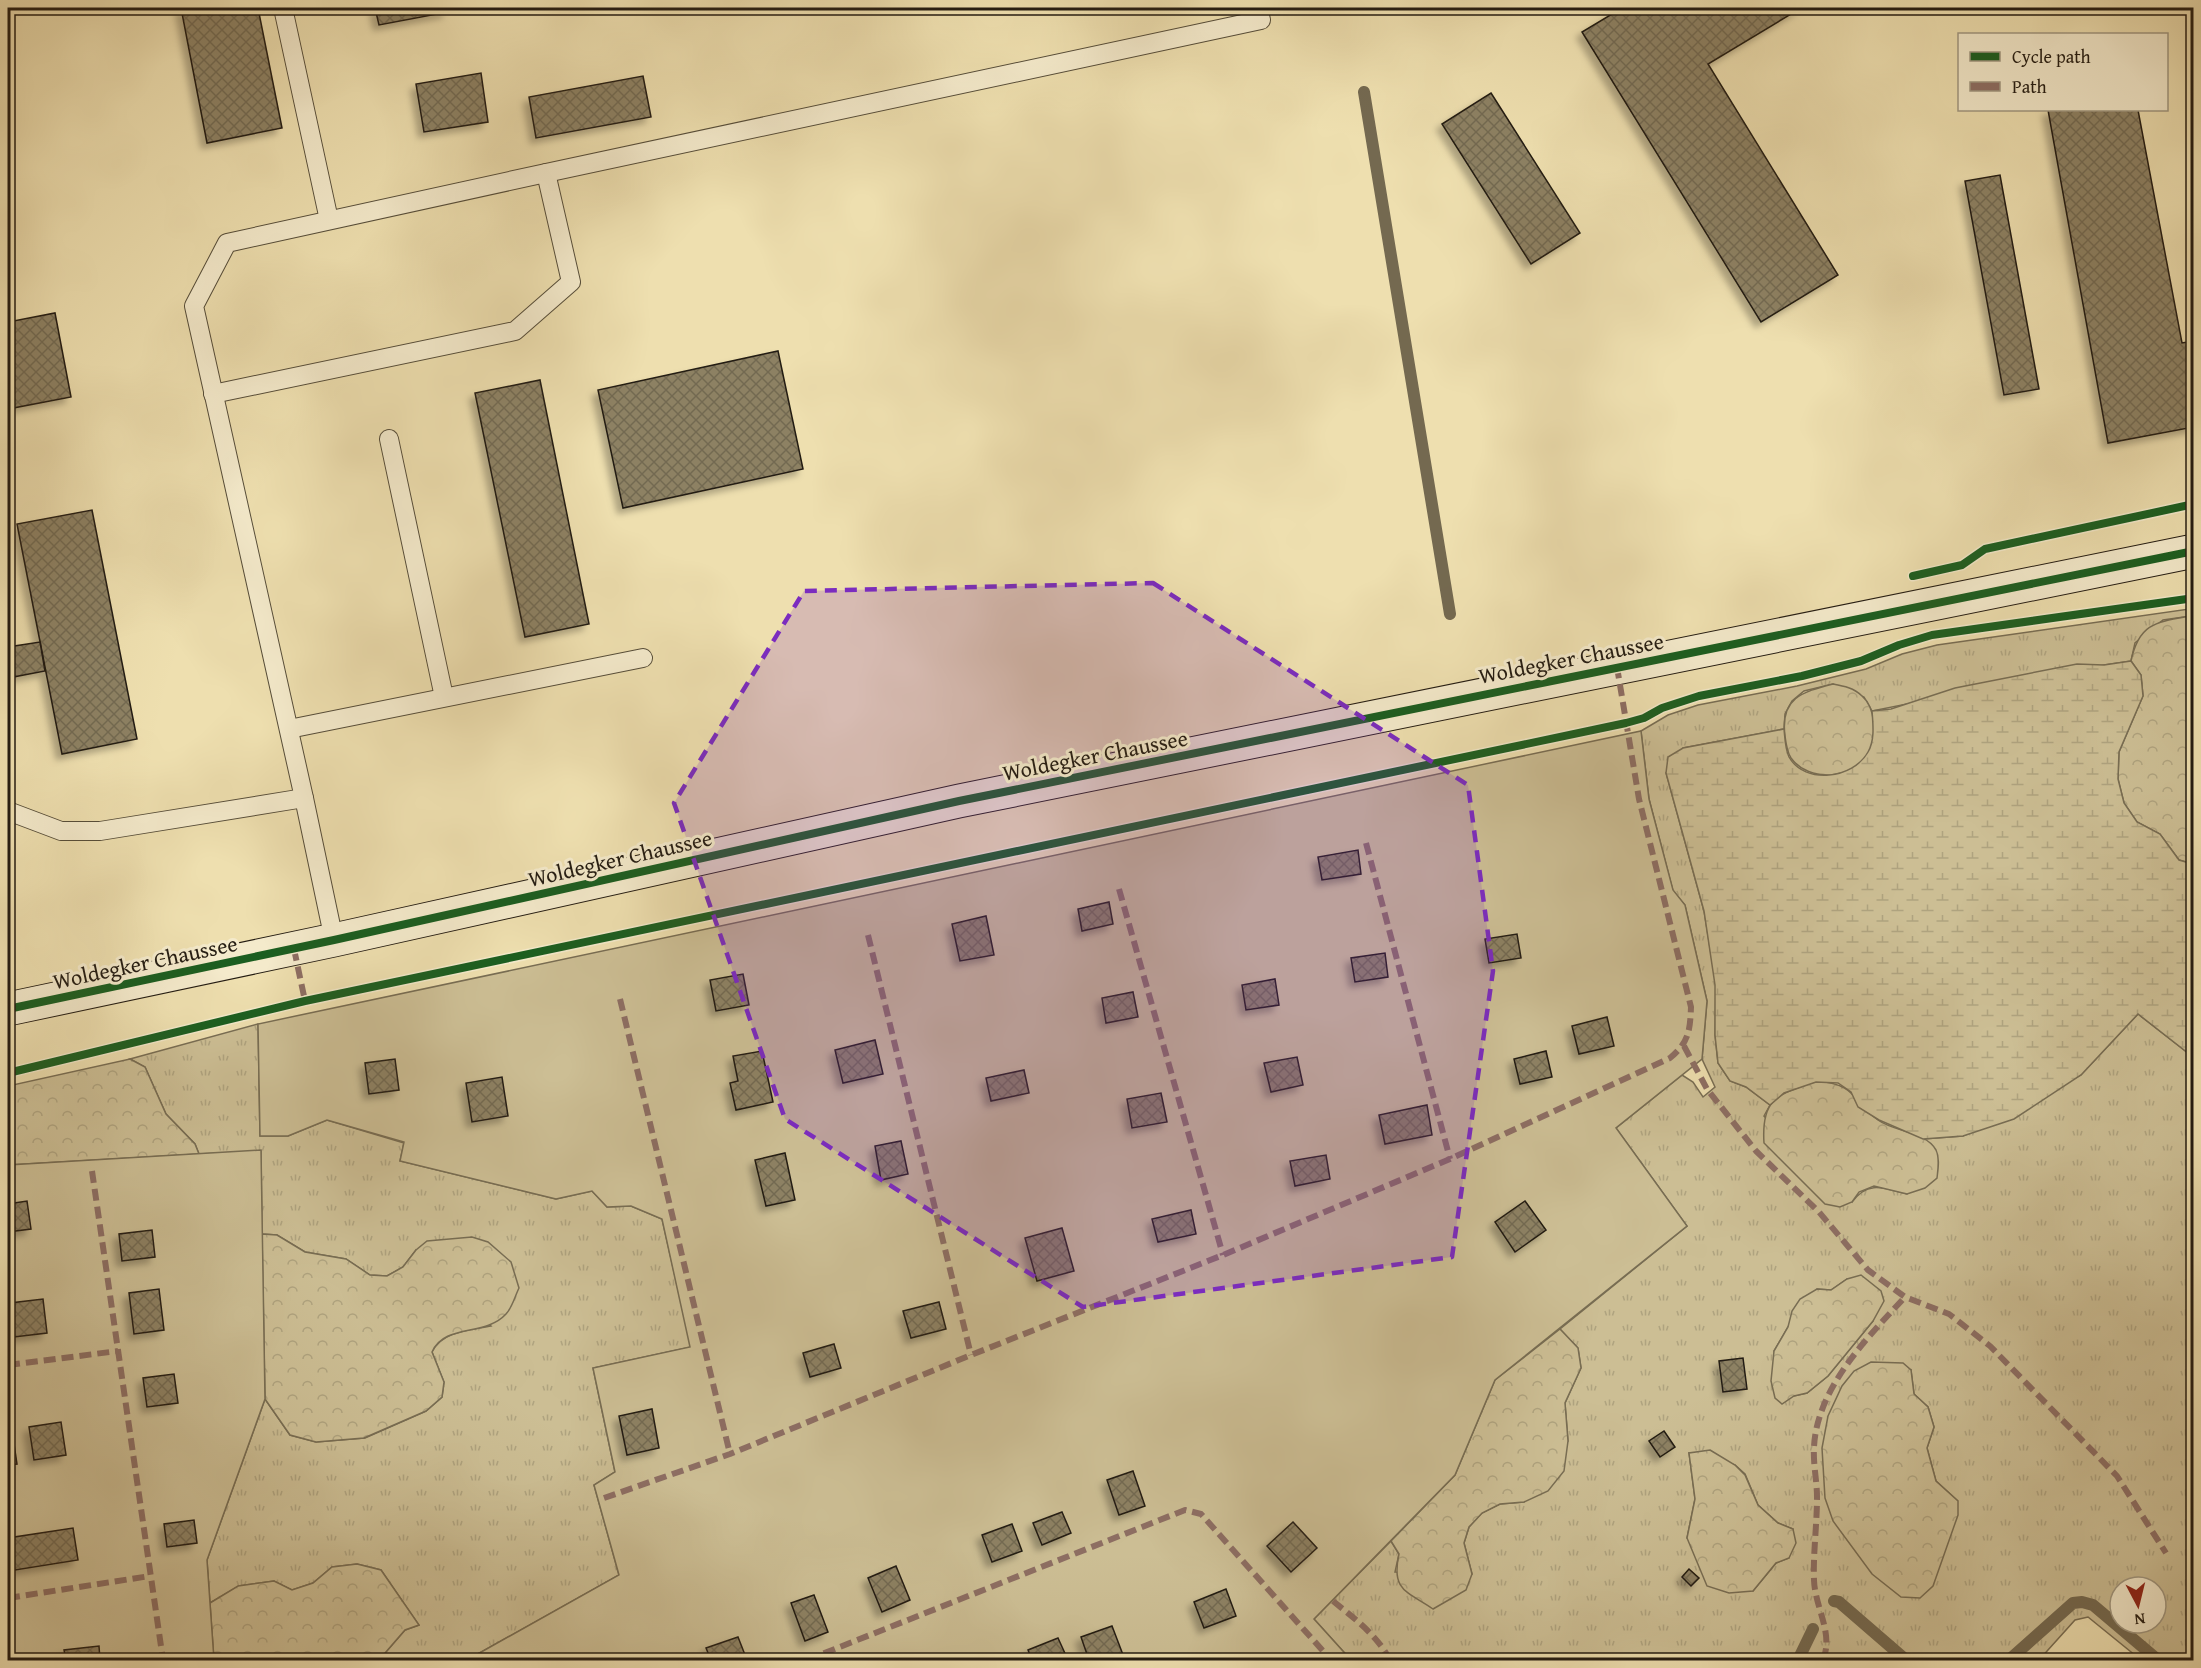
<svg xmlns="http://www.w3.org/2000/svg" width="2201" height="1668" viewBox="0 0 2201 1668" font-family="'Gentium Book Plus',serif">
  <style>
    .grass { fill: url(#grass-tufts); stroke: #786d53; stroke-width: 1.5; fill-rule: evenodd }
    .forest { fill: url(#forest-crowns); stroke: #786d53; stroke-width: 1.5 }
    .wetland { fill: url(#wetland-marsh); stroke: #786d53; stroke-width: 1.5 }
    .garden { fill: #ccbe94; stroke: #786d53; stroke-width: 1.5 }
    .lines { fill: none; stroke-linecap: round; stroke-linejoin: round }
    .stream { stroke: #746950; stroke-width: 12 }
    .building { fill: url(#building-cross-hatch); stroke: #241c12; stroke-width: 1.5; filter: url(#shadow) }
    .service-casing { stroke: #564d39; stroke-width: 20 }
    .secondary-casing { stroke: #241c12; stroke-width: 35 }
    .service { stroke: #f4eacb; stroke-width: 18 }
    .secondary { stroke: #f4eacb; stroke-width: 33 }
    .quiet { stroke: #8d6e63; stroke-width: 6; stroke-dasharray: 12 6; stroke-linecap: butt }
    .cycleway-casing { stroke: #f4eacb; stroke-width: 11 }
    .cycleway { stroke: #1b5e20; stroke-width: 8 }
    .marked { fill: #7b2cbf; fill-opacity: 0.2; stroke: #7b2cbf; stroke-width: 4.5; stroke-dasharray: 12 8; stroke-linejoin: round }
    .labels { text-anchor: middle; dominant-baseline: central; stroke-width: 6; stroke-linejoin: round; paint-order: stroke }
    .street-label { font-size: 22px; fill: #241c12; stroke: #f4eacb }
  </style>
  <defs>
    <pattern id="grass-tufts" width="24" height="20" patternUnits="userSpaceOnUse" patternTransform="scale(1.5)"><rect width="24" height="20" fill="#ccbe94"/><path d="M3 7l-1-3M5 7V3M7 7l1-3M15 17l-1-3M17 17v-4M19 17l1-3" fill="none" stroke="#afa37f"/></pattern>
    <pattern id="forest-crowns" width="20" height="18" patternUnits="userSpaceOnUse" patternTransform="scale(1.5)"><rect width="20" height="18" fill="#ccbe94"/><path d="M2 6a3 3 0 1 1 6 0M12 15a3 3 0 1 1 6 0" fill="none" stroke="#afa37f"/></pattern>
    <pattern id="wetland-marsh" width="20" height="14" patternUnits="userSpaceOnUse" patternTransform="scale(1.5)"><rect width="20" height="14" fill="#ccbe94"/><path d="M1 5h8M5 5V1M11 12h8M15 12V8" fill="none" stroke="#afa37f"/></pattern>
    <pattern id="building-cross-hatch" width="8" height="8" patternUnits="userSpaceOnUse" patternTransform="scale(1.5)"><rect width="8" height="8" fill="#8d8164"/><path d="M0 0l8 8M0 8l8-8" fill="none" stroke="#736951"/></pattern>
    <filter id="shadow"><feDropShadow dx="-5.5" dy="5.5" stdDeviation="3" flood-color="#0004"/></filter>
  </defs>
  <rect width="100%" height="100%" fill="#eedfaf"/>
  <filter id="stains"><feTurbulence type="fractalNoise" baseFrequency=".00333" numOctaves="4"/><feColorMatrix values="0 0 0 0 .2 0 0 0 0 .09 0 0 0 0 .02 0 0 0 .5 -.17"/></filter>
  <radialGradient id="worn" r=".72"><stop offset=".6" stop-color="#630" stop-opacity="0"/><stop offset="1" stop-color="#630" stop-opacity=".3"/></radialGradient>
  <!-- grass -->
  <g class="grass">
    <path d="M2189,609L2191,616L2163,620L2135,643L2131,661L2104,665L1872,711L1864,697L1833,684L1804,691L1792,701L1785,714L1784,729L1683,748L1666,773L1704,911L1716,985L1715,1035L1718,1063L1730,1081L1746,1087L1770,1105L1764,1116L1852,1202C1868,1180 1884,1188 1907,1194L1935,1150L1923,1139L1963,1136L2081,1075L2138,1014L2193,1057V1660H2141L2088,1617L2075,1620L2039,1660H1351L1314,1619L1391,1541L1399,1554L1395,1572L1472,1574L1464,1543L1469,1527L1482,1513L1500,1504L1524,1502L1568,1441L1565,1403L1581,1368L1578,1348L1560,1329L1687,1226L1616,1128L1682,1075L1693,1082L1703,1097L1715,1087L1702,1059L1707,1001L1685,905L1673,891L1649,799L1641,731L1668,715L1698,705L1797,686L1866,669L1902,654L1937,645ZM1847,1279L1873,1321L1828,1376L1807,1393L1794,1396L1774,1351L1788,1327L1817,1289L1831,1290ZM1911,1370L1914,1394L1928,1407L1934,1427L1927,1448L1936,1481L1958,1501L1828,1417ZM1689,1453L1735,1465L1745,1474L1758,1505L1778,1523L1793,1529L1789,1558L1776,1563L1753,1591L1687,1538L1695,1499ZM2120,1587H2156V1623H2120Z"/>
    <path d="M258,1024L260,1136H288L327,1120L404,1143L400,1161L556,1199L592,1191L607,1207L631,1206L662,1219L691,1347L593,1368L615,1472L594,1485L619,1575L467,1660H379L405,1630L419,1625L381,1570L357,1564L332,1567L313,1583L292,1590L274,1581L239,1586L210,1603L207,1560L265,1399L290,1435L316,1442L365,1438L426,1411L442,1397L444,1382L432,1352C442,1331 470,1330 491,1326L416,1250L403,1267L387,1276L370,1275L346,1259L305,1252L277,1235L262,1234L261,1151L199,1154L195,1144L166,1114L145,1067L130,1059Z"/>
  </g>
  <!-- forest -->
  <g class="forest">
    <path d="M2191,616L2194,627L2193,864L2179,860L2160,834L2137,822L2124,803L2118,779L2119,752L2143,696L2141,675L2131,661C2139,623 2156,622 2191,616Z"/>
    <path d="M1833,684C1844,686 1854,688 1862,696C1876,708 1877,737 1869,752C1854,780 1809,783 1791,758C1787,752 1786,744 1785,736C1780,698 1802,692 1833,684Z"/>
    <polygon points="130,1059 145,1067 166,1114 195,1144 199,1154 8,1165 8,1086"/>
    <path d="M1817,1081C1858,1085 1850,1099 1878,1120C1894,1132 1925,1131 1936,1150C1940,1158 1938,1169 1937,1178L1925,1188L1907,1194L1874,1186L1859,1192L1852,1202L1840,1207L1825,1204L1764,1143C1761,1097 1778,1095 1817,1081Z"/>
    <path d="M262,1234L277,1235L305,1252L346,1259L370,1275L387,1276L403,1267L416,1250L427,1241L472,1237L488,1242L511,1262L519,1288C515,1296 512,1308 506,1314C485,1337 445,1323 432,1352L444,1382L442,1397L426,1411L364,1438L316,1442L290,1435L265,1399Z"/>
    <polygon points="1861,1275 1881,1291 1884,1301 1873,1321 1828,1376 1807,1393 1794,1396 1782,1404 1775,1398 1771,1381 1774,1351 1788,1327 1792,1311 1800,1299 1817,1289 1831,1290 1847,1279"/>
    <path d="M1560,1329L1578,1348L1581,1368L1565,1403L1568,1441L1564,1471L1548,1491L1524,1502L1500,1504L1482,1513L1469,1527L1464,1543L1472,1574L1466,1590L1433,1609C1406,1591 1391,1590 1399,1554L1391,1541L1455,1475L1495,1380Z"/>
    <polygon points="1871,1362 1903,1363 1911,1370 1914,1394 1928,1407 1934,1427 1927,1448 1936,1481 1958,1501 1958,1515 1933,1586 1920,1598 1901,1597 1872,1574 1833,1521 1825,1498 1822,1448 1828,1416 1842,1386 1854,1371"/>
    <polygon points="1710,1450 1735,1465 1745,1475 1758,1505 1778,1523 1793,1529 1796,1543 1789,1558 1776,1563 1753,1591 1729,1593 1707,1586 1687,1538 1695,1499 1689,1453"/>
    <polygon points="357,1564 381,1570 419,1625 405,1630 379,1660 214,1660 210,1603 238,1586 274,1581 292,1590 313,1583 332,1567"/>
  </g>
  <!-- wetland -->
  <path class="wetland" d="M2131,661L2141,675L2143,696L2119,752L2118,779L2124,803L2137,822L2160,834L2179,860L2193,864V1057L2138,1014L2081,1075L2014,1119L1963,1136L1923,1139L1879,1120L1858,1107L1851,1092L1838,1083L1816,1082L1784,1093L1770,1105L1746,1087L1730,1081L1718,1063L1715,1035V985L1704,911L1666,773L1668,757L1683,748L1784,729C1785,738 1785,749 1789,757C1805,785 1853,779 1868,752C1875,740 1873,724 1872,711L1891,709L1955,688L2077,664L2104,665Z"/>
  <!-- garden -->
  <g class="garden">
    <polygon points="1641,731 1649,799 1673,890 1685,905 1707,1001 1702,1059 1616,1128 1687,1226 1495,1380 1455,1475 1314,1619 1351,1660 467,1660 619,1575 594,1485 615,1472 593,1368 690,1347 662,1219 631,1206 607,1207 592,1191 556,1199 400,1161 404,1142 327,1120 288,1136 260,1136 258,1024"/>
    <polygon points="261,1150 265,1399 207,1560 214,1660 8,1660 8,1165"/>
  </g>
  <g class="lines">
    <!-- stream -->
    <g class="stream">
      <polyline points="1364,92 1450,614"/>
      <polyline points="1834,1601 1839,1602 1906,1660"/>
      <polyline points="1798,1660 1813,1629"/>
      <polyline points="2009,1660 2073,1603 2082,1602 2093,1605 2158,1660"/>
    </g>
  </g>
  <!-- building -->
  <g class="building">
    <polygon points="181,8 258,8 282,128 207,143"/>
    <polygon points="375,8 447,8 448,12 379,25"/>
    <polygon points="1622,8 1801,8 1708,64 1838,275 1761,322 1582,32"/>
    <polygon points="481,73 488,122 424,132 416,84"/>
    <polygon points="643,76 651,117 536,138 529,97"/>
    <polygon points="1491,93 1580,233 1531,264 1442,124"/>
    <polygon points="2048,110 2138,110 2182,343 2194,341 2194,427 2108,443"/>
    <polygon points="2000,175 2039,389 2004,395 1965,181"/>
    <polygon points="55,313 71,397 8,409 8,322"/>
    <polygon points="778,351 803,469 623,508 598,390"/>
    <polygon points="540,380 589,624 525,637 475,393"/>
    <polygon points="92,510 137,739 62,754 17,524"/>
    <polygon points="40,642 45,671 8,678 8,647"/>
    <polygon points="1358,850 1361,874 1322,880 1318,857"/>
    <polygon points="1109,902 1113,924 1082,931 1078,909"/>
    <polygon points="986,916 994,955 960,961 952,924"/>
    <polygon points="1517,934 1521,958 1489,963 1485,939"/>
    <polygon points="1385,953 1388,977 1355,982 1351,958"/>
    <polygon points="743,974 749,1005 716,1011 710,980"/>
    <polygon points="1275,979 1279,1005 1246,1010 1242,985"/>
    <polygon points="1133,992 1138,1017 1106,1023 1102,998"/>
    <polygon points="1607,1017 1614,1046 1579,1054 1572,1026"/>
    <polygon points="875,1040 883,1074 843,1083 835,1050"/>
    <polygon points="762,1051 773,1102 736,1110 730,1083 738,1081 733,1056"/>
    <polygon points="1546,1051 1552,1077 1520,1084 1514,1059"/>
    <polygon points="1297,1057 1303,1085 1271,1092 1264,1063"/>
    <polygon points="395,1059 399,1090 369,1094 365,1063"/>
    <polygon points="1024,1070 1029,1093 991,1101 986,1078"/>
    <polygon points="502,1077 508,1116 472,1122 466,1083"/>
    <polygon points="1161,1093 1167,1122 1132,1128 1127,1099"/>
    <polygon points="1427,1105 1432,1135 1385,1144 1379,1115"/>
    <polygon points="901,1141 908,1174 881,1180 875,1146"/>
    <polygon points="785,1153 795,1200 766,1206 755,1160"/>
    <polygon points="1326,1155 1330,1179 1295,1186 1290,1161"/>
    <polygon points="27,1201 31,1229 8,1232 8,1204"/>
    <polygon points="1525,1201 1546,1230 1515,1252 1495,1222"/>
    <polygon points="1191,1210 1196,1234 1158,1242 1152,1219"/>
    <polygon points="1062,1228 1074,1271 1037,1281 1025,1238"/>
    <polygon points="152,1230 155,1257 122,1261 119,1234"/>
    <polygon points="159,1289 164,1330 134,1334 129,1293"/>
    <polygon points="43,1299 47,1333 14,1337 10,1303"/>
    <polygon points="939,1302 946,1329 911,1338 903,1311"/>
    <polygon points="834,1344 841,1368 810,1377 803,1353"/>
    <polygon points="1743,1358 1747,1389 1723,1392 1719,1361"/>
    <polygon points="174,1374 178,1403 147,1407 143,1378"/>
    <polygon points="652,1409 659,1448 627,1455 619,1416"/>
    <polygon points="61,1422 66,1455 34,1460 29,1427"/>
    <polygon points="1664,1431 1675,1447 1660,1457 1649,1441"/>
    <polygon points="13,1437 17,1464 8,1465 8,1438"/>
    <polygon points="1133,1471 1145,1506 1119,1515 1107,1480"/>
    <polygon points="1062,1512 1071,1533 1042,1545 1033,1523"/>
    <polygon points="194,1520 197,1543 167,1547 164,1524"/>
    <polygon points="1293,1522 1317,1548 1291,1572 1267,1546"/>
    <polygon points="1012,1524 1022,1551 992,1562 982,1535"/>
    <polygon points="73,1528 78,1560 9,1571 8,1538"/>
    <polygon points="896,1566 910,1600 882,1612 868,1578"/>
    <polygon points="1689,1569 1699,1578 1691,1586 1682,1577"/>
    <polygon points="1226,1589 1236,1616 1204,1628 1194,1602"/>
    <polygon points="814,1595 828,1632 805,1641 791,1603"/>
    <polygon points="1112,1626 1125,1660 1089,1660 1081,1637"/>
    <polygon points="738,1637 747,1660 711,1660 706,1648"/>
    <polygon points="1058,1638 1068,1660 1032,1660 1028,1650"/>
    <polygon points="99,1646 100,1660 66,1660 64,1650"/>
    <polygon points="45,1654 46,1660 14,1660 14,1657"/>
  </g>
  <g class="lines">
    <defs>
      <g id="service">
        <polyline points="283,8 329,220"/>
        <polyline points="213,394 515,331 571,282 546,173"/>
        <polyline points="389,439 444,697"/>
        <polyline points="289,729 643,658"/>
        <polyline points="8,811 61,831 100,831 304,798"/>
        <polyline points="334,940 304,798 194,306 227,243 546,173 1261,20 1258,8"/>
      </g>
      <polyline id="secondary" points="8,1009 334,940 959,801 2194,551"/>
    </defs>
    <!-- service casing -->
    <use href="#service" class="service-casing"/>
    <!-- secondary casing -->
    <use href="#secondary" class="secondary-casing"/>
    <!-- service -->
    <use href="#service" class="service"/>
    <!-- secondary -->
    <use href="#secondary" class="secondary"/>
    <!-- quiet -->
    <g class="quiet">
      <polyline points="1366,843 1450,1159"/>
      <polyline points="1119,889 1223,1255"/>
      <polyline points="868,935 971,1355"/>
      <polyline points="294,949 305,1001"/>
      <polyline points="620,999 730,1454"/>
      <polyline points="1684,1046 1707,1089 1756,1151 1819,1212 1868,1270 1905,1297 1949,1314 1990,1346 2117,1476 2166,1553"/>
      <polyline points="92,1171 163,1660"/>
      <polyline points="8,1365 118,1351"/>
      <path d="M604,1498L730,1454L971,1355L1223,1255L1450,1159L1670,1058C1689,1042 1690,1031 1691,1007L1639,799L1617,667"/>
      <polyline points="8,1598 150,1576"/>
      <path d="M1333,1601C1355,1619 1377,1635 1390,1660"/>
      <polyline points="807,1660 1185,1510 1201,1514 1331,1660"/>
      <path d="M1823,1660C1834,1633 1815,1608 1814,1580C1813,1553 1817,1525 1817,1497C1817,1481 1813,1464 1814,1447C1817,1388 1867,1338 1905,1297"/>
    </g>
    <defs>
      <g id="cycleway">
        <polyline points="1913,576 1962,565 1985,549 2194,504"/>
        <polyline points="8,1009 334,940 959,801 2194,551"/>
        <polyline points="8,1073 305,1001 1626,723 1644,718 1662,708 1699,696 1802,676 1861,661 1899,645 1932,635 2194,598"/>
      </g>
    </defs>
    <!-- cycleway casing -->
    <use href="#cycleway" class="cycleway-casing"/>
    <!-- cycleway -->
    <use href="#cycleway" class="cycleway"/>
  </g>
  <!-- marked area -->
  <path class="marked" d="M1153,583L1468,785L1493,971L1452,1257L1083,1307L785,1119L674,803L804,591Z"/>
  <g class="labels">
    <!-- street labels -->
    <g class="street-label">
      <text transform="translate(1571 658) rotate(-11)">Woldegker Chaussee</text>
      <text transform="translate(1095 755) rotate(-11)">Woldegker Chaussee</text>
      <text transform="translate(620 858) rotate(-13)">Woldegker Chaussee</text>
      <text transform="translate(145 962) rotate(-12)">Woldegker Chaussee</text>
    </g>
  </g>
  <!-- margin -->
  <rect width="2201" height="1668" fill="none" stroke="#eedfaf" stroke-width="30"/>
  <rect x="9" y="9" width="2183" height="1650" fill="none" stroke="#241c12" stroke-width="3"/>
  <rect x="15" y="15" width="2171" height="1638" fill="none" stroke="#241c12" stroke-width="1.5"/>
  <!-- legend -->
  <rect x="1958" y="33" width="210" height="78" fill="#f4eacb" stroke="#a19881" stroke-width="1.5"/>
  <rect x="1970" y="52" width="30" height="9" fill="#1b5e20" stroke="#a19881" stroke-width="1.5"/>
  <text x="2012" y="63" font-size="18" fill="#241c12">Cycle path</text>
  <rect x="1970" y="82" width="30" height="9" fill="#8d6e63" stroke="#a19881" stroke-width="1.5"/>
  <text x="2012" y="93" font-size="18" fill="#241c12">Path</text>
  <!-- north arrow -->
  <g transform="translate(2138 1605) rotate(173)"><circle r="28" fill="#f4eacb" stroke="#a19881" stroke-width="1.5"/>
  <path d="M0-4.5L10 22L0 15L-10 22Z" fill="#8f2418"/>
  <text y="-9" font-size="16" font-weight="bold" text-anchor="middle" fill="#241c12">N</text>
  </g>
  <rect width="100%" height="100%" filter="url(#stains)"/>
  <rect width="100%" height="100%" fill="url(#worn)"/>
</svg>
